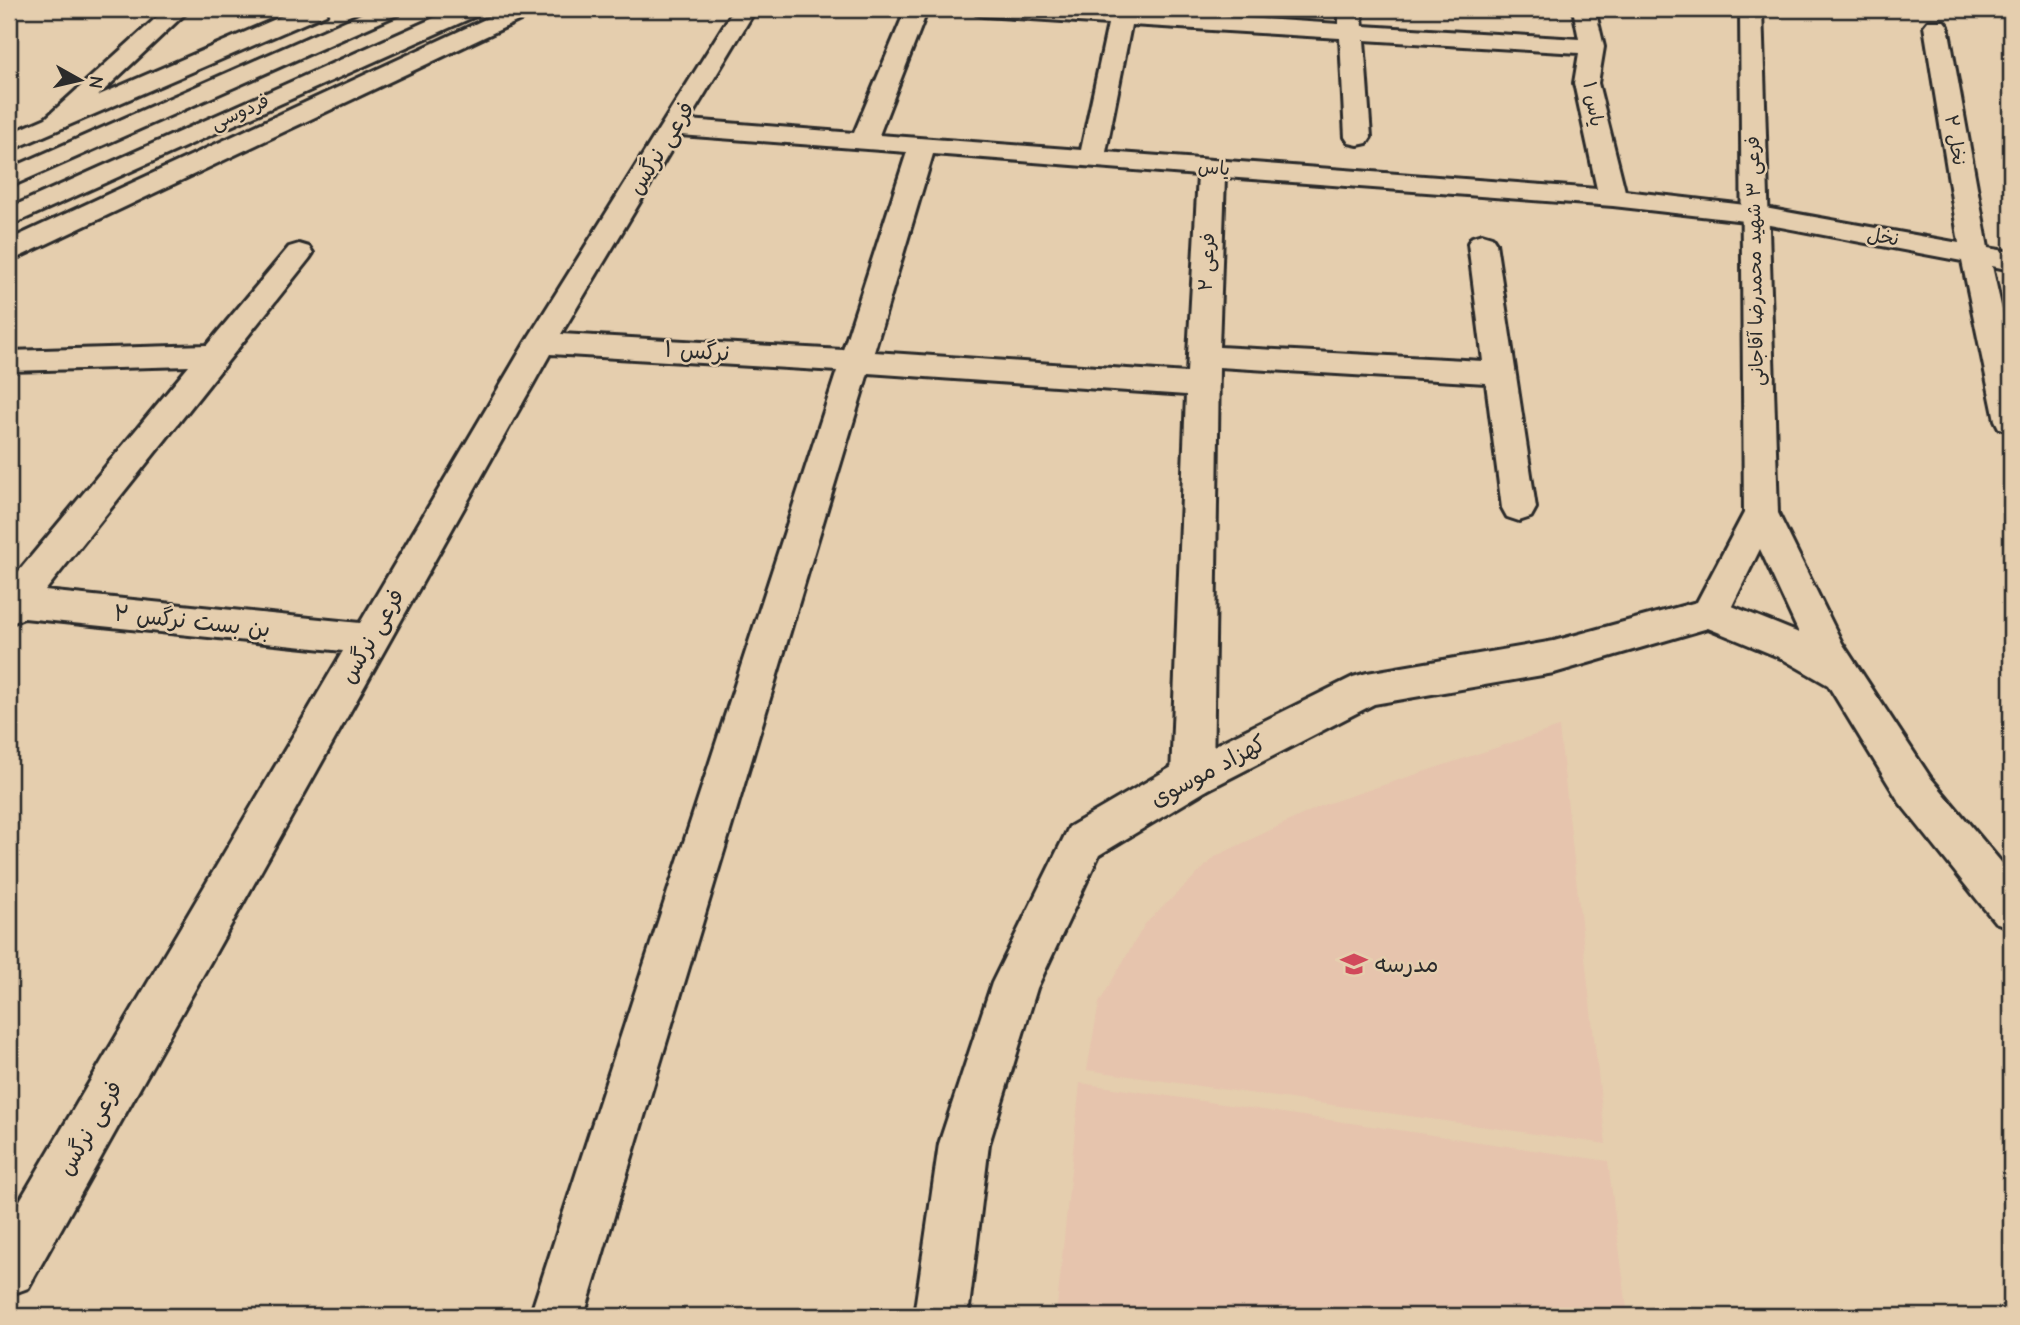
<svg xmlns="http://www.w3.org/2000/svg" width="2020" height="1325" viewBox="0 0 2020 1325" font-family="'Comic Neue','Playpen Sans Arabic',sans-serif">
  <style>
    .built { fill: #e6c4ad }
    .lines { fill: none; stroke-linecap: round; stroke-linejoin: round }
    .minor-casing { stroke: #2b2b2b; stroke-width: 6 }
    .tertiary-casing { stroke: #2b2b2b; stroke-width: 6 }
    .minor { fill: #e5ceae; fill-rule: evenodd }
    .tertiary { fill: #e5ceae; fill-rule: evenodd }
    .labels { text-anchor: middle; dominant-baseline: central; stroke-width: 5; stroke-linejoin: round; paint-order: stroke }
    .far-street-label { font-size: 19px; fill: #2b2b2b; stroke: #e5ceae }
    .street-label { font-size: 23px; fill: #2b2b2b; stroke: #e5ceae }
    .poi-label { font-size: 23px; fill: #2b2b2b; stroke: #e5ceae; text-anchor: start }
  </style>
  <rect width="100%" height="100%" fill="#e5ceae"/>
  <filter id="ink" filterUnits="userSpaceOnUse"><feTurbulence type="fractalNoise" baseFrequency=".0143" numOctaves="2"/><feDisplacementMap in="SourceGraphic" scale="14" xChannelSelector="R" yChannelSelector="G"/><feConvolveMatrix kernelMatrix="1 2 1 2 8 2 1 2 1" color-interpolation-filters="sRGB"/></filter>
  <g filter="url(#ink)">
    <!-- built -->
    <g class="built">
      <polygon points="1559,727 1606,1144 1087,1070 1099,1003 1145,924 1216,856 1323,805"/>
      <polygon points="1080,1083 1608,1161 1628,1316 1056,1316"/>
    </g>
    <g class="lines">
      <defs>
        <g id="minor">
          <polygon points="166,9 190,9 65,127 56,130 47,127 43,122 47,117"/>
          <polygon points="507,9 536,9 533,14 19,257 9,260 9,240"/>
          <path d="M734,9H756L689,120L854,133L906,9H928L879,135L1081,150L1108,24L984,16L976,14L973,9H1134V11L1339,24V9H1361L1363,26L1579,39L1573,9H1595L1604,47L1598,83L1625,191L1754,206L1959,243L1924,26L1928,21H1944L1948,26L1988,248L2011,252V270L1992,266L2011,350V431L1999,428L1995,420L1962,261L1754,222L1613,206L1225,177L1219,347L1483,361L1468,243L1472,237L1482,234L1492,237L1496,243L1536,508L1531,517L1519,521L1507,517L1502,508L1486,383L1219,367L1213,777L1207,790L1192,795L1177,790L1171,777L1186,395L868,373L584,1316H530L837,371L550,354L28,1288L9,1295V1219L343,651L24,618L9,624V583L189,366L9,371V351L207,345L289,247L299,244L309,247L313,253L309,259L45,591L360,623L525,343ZM1131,25L1340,38L1345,137L1349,143L1358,145L1367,143L1371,137L1364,40L1579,53L1574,83L1597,189L1106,152ZM680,135L907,152L843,350L561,334ZM933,154L1198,175L1187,373L874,352Z"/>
        </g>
        <g id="tertiary">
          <polygon points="299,9 329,9 326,14 9,151 9,134"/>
          <polygon points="372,9 402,9 399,14 9,187 9,169"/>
          <polygon points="454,9 483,9 480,14 9,226 9,208"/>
          <path d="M1740,9H1762L1778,513L1842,643L1930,777L2011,874V928L1995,922L1900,803L1828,685L1781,658L1708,628L1554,673L1374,704L1207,790L1099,855L1037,988L989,1144L968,1316H914L939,1144L992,983L1069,827L1177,764L1353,677L1367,673L1554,641L1697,602L1744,513ZM1760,549L1799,633L1732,606Z"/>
        </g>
      </defs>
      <!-- minor casing -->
      <use href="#minor" class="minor-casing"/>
      <!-- tertiary casing -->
      <use href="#tertiary" class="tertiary-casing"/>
      <!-- minor -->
      <use href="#minor" class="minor"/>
      <!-- tertiary -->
      <use href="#tertiary" class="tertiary"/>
    </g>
  </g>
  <!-- icons -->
  <defs>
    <symbol id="school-bare" viewBox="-9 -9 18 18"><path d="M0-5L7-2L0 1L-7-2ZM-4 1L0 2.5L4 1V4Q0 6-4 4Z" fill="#d1495b" stroke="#e5ceae" stroke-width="2.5" paint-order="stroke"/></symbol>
  </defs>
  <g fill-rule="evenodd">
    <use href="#school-bare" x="1335" y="945" width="38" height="38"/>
  </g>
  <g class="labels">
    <!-- far-street labels -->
    <g class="far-street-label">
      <text transform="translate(1593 104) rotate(80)">یاس ۱</text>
      <text transform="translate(240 112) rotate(-24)">فردوسی</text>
      <text transform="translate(1955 140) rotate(80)">نخل ۲</text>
      <text transform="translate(1214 168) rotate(4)">یاس</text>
      <text transform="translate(1883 237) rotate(10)">نخل</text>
      <text transform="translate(1755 261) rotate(-91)">فرعی ۳ شهید محمدرضا آقاجانی</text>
      <text transform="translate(1207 262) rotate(-87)">فرعی ۲</text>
    </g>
    <!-- street labels -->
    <g class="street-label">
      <text transform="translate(661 148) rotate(-58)">فرعی نرگس</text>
      <text transform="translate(697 351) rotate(4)">نرگس ۱</text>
      <text transform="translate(192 621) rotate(6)">بن بست نرگس ۲</text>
      <text transform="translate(372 636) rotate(-60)">فرعی نرگس</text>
      <text transform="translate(1208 771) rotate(-28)">کهزاد موسوی</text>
      <text transform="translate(90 1128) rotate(-60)">فرعی نرگس</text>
    </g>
    <!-- poi labels -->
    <g class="poi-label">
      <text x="1375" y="964">مدرسه</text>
    </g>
  </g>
  <!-- margin -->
  <rect width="2020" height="1325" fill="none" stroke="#e5ceae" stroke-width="35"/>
  <rect x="18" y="18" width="1985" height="1290" fill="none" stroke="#2b2b2b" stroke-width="2.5" filter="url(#ink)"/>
  <!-- north arrow -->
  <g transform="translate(80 80) rotate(98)" stroke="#e5ceae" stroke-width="5" paint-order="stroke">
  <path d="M0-5L12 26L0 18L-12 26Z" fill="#2b2b2b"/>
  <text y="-10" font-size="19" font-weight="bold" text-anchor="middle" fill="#2b2b2b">N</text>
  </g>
</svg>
